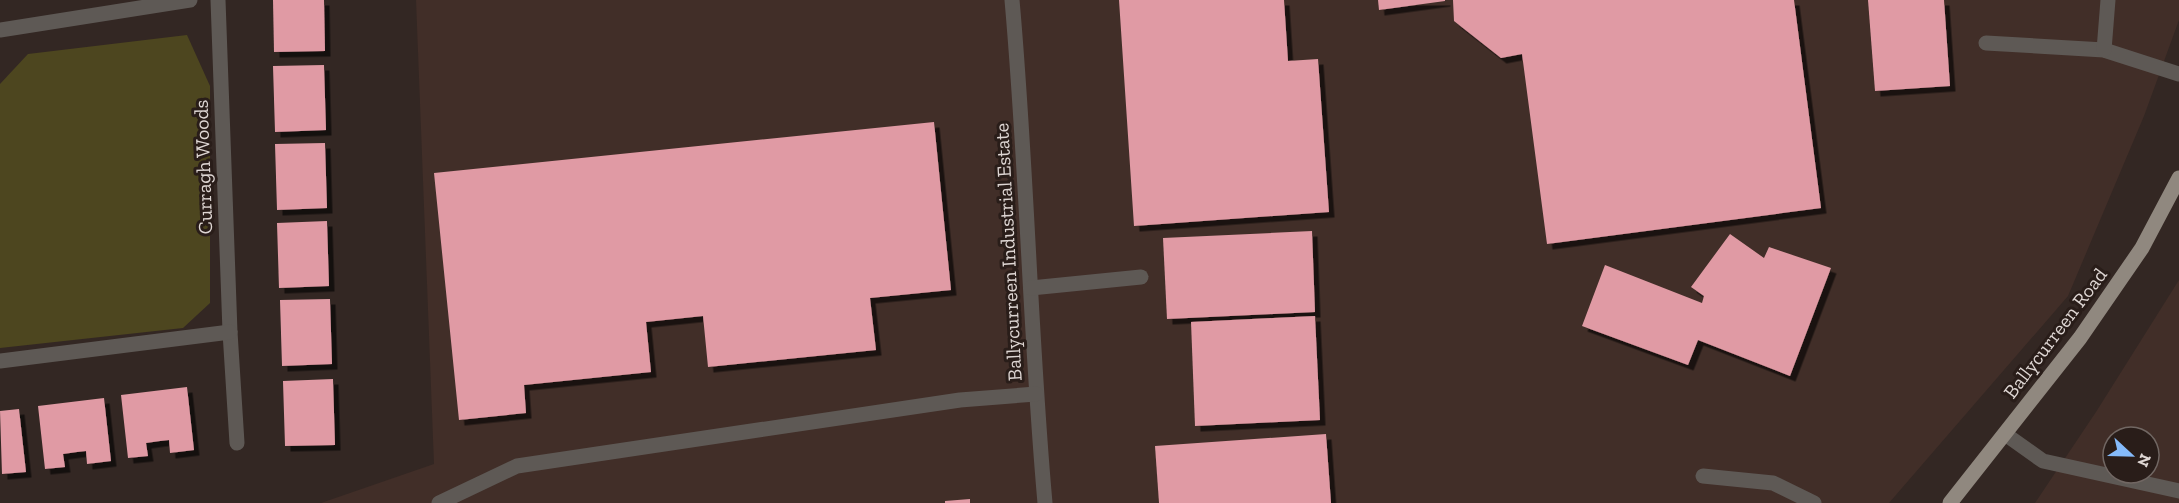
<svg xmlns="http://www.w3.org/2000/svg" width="2179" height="503" viewBox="0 0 2179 503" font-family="'Zilla Slab',serif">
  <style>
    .built { fill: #412e28; fill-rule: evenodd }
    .green { fill: #4d461f }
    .building { fill: #e09aa4; filter: url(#shadow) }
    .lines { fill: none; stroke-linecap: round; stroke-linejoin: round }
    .minor { stroke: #5e5955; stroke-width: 15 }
    .major { stroke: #90887f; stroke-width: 15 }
    .labels { text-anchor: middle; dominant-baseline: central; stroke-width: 6; stroke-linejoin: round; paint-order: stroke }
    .street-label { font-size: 20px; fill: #ded6d3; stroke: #291d19 }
  </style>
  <defs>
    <filter id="shadow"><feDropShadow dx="5.5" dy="5.5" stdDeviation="0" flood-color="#0009"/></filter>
  </defs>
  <rect width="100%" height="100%" fill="#332723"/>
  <!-- built -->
  <g class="built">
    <polygon points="416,0 2179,0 2179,20 2144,116 2068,296 1889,503 321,503 434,464"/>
    <path d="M2179,280V503H2035L2096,412ZM2113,437H2149V473H2113Z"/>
  </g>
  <!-- green -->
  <polygon class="green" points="187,35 210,86 210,303 183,328 0,348 0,84 28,54"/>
  <!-- building -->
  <g class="building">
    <polygon points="273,0 324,0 325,51 274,52"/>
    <polygon points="1119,0 1284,0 1288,61 1318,59 1329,212 1134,226"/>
    <polygon points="1378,0 1445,0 1445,1 1379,10"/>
    <polygon points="1453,0 1794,0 1821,208 1547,244 1522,54 1501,58 1454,21"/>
    <polygon points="1868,0 1944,0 1950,86 1875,91"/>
    <polygon points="324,65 326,130 275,132 273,66"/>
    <polygon points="934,122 951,290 870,298 876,350 708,367 703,316 646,322 651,372 524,385 526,413 459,420 434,173"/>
    <polygon points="325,143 327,208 277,210 275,144"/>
    <polygon points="327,221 329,286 279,288 277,223"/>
    <polygon points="1312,231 1315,312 1167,319 1163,238"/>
    <polygon points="1730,234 1764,258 1769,247 1831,268 1790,376 1698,340 1688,365 1582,326 1605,265 1702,303 1704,296 1691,287"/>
    <polygon points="330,299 332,364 282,366 280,300"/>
    <polygon points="1315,316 1320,420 1195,426 1191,322"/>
    <polygon points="333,379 335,445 285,446 283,381"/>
    <polygon points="187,387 194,450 170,453 169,440 160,441 146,443 148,456 128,458 121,395"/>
    <polygon points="104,398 111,461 87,464 86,451 77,452 63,454 65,467 45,469 38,406"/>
    <polygon points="19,409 26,472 2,474 0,411"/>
    <polygon points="1326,434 1331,503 1159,503 1155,446"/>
    <polygon points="970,499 970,503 945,503 945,501"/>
  </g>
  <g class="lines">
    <!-- minor -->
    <g class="minor">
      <polyline points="218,0 230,332 237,443"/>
      <path d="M1012,0C1027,167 1030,336 1045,503"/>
      <polyline points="0,30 190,0"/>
      <polyline points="1986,43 2104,50 2179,74"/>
      <polyline points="2104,50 2108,0"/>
      <polyline points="1031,288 1141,277"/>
      <polyline points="0,361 230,332"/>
      <polyline points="2005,434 2043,461 2179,491"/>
      <polyline points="1703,476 1773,483 1814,503"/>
      <polyline points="439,503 517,466 960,400 1036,394"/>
    </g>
    <!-- major -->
    <polyline class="major" points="1950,503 2080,338 2142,248 2179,178"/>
  </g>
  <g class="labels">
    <!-- street labels -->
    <g class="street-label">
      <text transform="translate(203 167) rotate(-92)">Curragh Woods</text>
      <text transform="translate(1008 252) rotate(-93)">Ballycurreen Industrial Estate</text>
      <text transform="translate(2055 333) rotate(-53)">Ballycurreen Road</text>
    </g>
  </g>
  <!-- north arrow -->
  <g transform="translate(2131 455) rotate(112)"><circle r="28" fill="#291d19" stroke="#716763" stroke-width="1.5"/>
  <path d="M0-4.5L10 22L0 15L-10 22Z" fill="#85bbfb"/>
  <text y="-9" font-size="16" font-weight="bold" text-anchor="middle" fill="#ded6d3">N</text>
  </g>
</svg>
